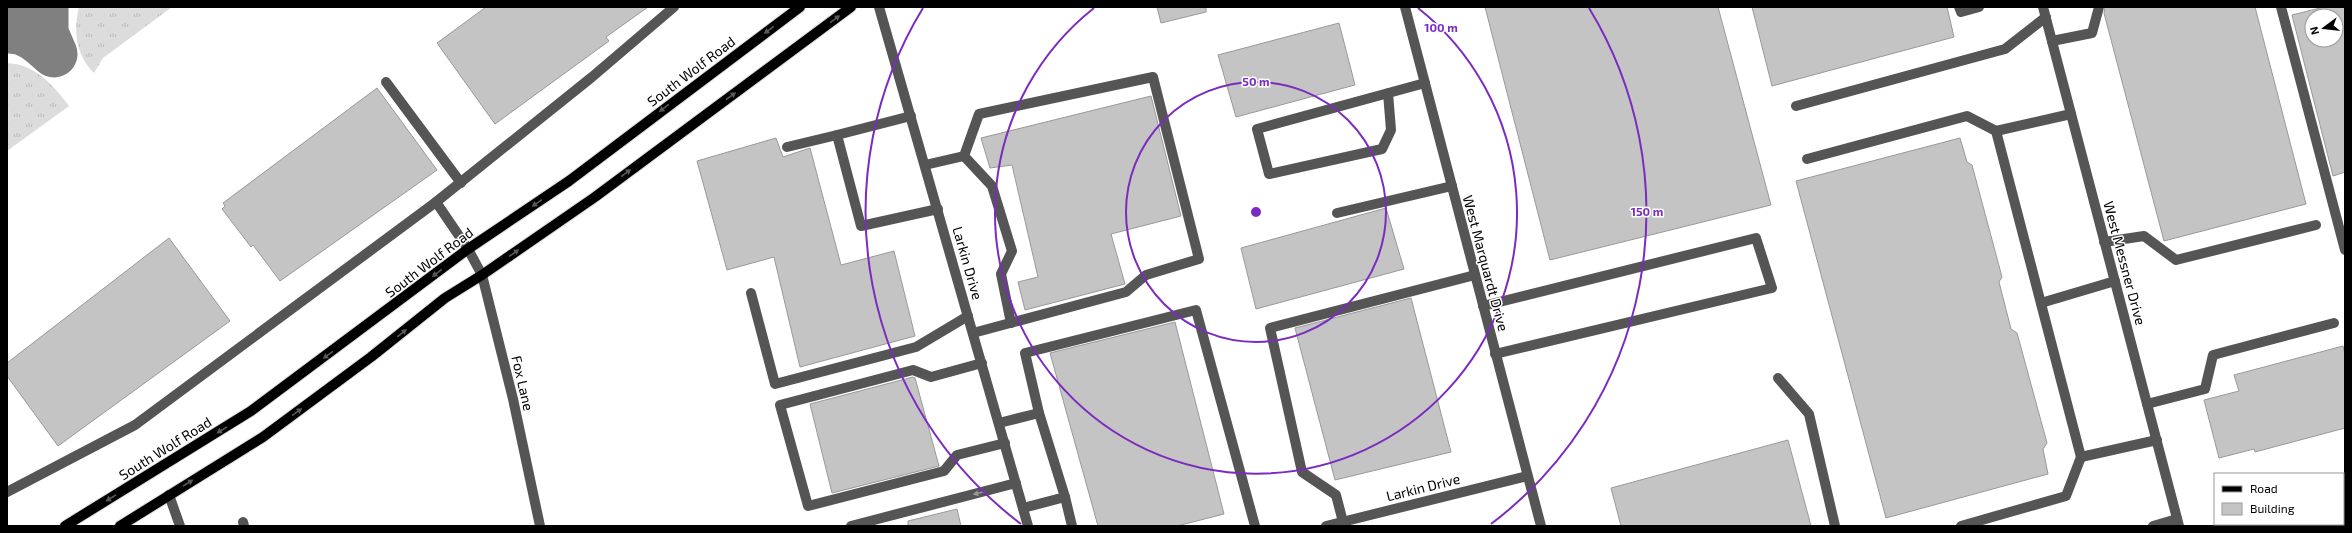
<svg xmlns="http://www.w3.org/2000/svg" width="2352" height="533" viewBox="0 0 2352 533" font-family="'Exo 2',sans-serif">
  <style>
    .grass { fill: url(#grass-tufts) }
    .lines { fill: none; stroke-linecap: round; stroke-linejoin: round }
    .taxiway { stroke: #808080; stroke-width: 47 }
    .building { fill: #c4c4c4; stroke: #999; fill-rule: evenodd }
    .major-casing { stroke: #dbdbdb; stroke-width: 12 }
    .minor { stroke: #555; stroke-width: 10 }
    .major { stroke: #000; stroke-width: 10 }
    .oneway { fill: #595959 }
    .oneway2 { fill: #999 }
    .ring { fill: none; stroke: #7b2cbf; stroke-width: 2 }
    .labels { text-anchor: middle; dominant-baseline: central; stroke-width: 3; stroke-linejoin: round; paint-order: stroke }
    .street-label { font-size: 14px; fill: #000; stroke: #fff }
    .centre { fill: #7b2cbf; stroke: #fff; stroke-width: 2 }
    .ring-label { font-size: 12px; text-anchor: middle; font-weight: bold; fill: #7b2cbf; stroke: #fff; stroke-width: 3; stroke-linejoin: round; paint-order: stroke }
  </style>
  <defs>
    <pattern id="grass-tufts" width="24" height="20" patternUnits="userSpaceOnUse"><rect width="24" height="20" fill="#dcdcdc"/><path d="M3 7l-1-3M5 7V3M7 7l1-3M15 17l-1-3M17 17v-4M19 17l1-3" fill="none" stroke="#bbb"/></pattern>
  </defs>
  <rect width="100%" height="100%" fill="#fff"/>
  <!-- grass -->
  <g class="grass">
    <path d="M79,7H172L103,58L94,73C76,55 73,31 79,7Z"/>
    <path d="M7,63C35,64 53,85 69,106L7,151Z"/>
  </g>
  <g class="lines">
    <!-- taxiway -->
    <path class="taxiway" d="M7,30C27,29 40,41 54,54L45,33V7"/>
  </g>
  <!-- building -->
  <g class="building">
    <polygon points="486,7 648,7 606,37 609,41 495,124 437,43"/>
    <polygon points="1157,7 1206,7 1206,12 1161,23"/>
    <polygon points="1485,7 1718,7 1771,205 1550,260"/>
    <polygon points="1752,7 1947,7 1954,37 1772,86"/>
    <polygon points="2105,7 2255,7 2306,204 2164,241 2104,13"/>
    <path d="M2324,7H2345V172L2333,176L2292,15ZM2312,16H2336V40H2312Z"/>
    <polygon points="1339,23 1355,85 1236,117 1218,55"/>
    <polygon points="377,88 437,170 280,281 253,245 251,247 222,209 225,206 223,203"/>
    <polygon points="1151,96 1181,216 1111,234 1125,284 1025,310 1018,282 1038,277 1012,165 990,168 981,138"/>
    <polygon points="776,138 783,157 810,148 841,265 894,251 915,336 800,367 774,257 727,270 697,161"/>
    <polygon points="1960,138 1967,162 1972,165 2002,277 1999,282 2011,329 2017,333 2047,443 2043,449 2048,474 1886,518 1796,181"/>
    <polygon points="1386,208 1404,269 1256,309 1241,248"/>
    <polygon points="169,238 230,321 58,446 7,376 7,363"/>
    <polygon points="1411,298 1451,452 1335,480 1295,328"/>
    <polygon points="1175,322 1224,514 1177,526 1098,526 1050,353"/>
    <polygon points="2343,346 2345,354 2345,428 2255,452 2254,449 2219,458 2204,400 2239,391 2234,375"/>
    <polygon points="913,377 915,378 939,466 832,493 810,404"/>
    <polygon points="1788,440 1811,526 1621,526 1611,488"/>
    <polygon points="957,509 961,526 908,526 908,521"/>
  </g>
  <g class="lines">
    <defs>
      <g id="major">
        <polyline points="65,526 251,411 468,249 569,181 800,7"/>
        <polyline points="120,526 263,437 371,357 445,298 482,275 595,197 851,7"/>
      </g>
    </defs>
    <!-- major casing -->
    <use href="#major" class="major-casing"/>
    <!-- minor -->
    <g class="minor">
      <polyline points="879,7 1028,526"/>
      <polyline points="1405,7 1541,526"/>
      <polyline points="1959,7 1961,12 1979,7"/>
      <polyline points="2043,7 2179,526"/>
      <polyline points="2281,7 2345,250"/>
      <polyline points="2052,41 2092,33 2099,7"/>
      <polyline points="386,82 461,183"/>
      <polyline points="1388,93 1391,130 1382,149 1269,174 1257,129 1425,83"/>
      <polyline points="1796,106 2005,49 2046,17"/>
      <polyline points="2071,114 1996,131 2081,457 2157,440"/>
      <polyline points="911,116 837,135 861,226 938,209"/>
      <polyline points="787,147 837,135"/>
      <polyline points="964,156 992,186 1012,251 1001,274 1011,323"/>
      <polyline points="1807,159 1967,116 1996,131"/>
      <polyline points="925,165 964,156 979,114 1153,77 1199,259 1146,275 1126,292 973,333"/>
      <polyline points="1337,213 1452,186"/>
      <polyline points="2104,242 2144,236 2176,260 2316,225"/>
      <polyline points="751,293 775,384 916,347 968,316"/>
      <polyline points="2041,303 2115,281"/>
      <polyline points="1483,306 1756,238 1772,288 1495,354"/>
      <polyline points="982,363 931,377 913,370 780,405 808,506 944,471 957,455 1005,443"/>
      <polyline points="1778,378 1809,414 1835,526"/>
      <polyline points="2147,404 2205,389 2213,355 2334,323"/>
      <polyline points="999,423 1039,413 1025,353 1196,310 1255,526"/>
      <polyline points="7,492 135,425 436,202"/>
      <polyline points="169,495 180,526"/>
      <polyline points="1065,497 1072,526"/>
      <polyline points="1023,508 1065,497 1039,413"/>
      <polyline points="243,522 244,526"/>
      <polyline points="1343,522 1336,495 1302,472 1270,328 1475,275"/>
      <polyline points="540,526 513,399 482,275 468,249 436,202 592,77 674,7"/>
      <polyline points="851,526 1016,483"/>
      <polyline points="1326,526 1527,476"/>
      <polyline points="1961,526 2066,496 2081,457"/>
      <polyline points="2153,526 2177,519"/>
    </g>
    <!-- major -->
    <use href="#major" class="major"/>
  </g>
  <!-- one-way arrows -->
  <defs><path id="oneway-solid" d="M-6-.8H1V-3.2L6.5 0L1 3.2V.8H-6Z"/></defs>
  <g class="oneway">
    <use href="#oneway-solid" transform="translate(835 19) rotate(-36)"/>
    <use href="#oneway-solid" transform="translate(769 30) rotate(144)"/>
    <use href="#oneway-solid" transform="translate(731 96) rotate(-36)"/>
    <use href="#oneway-solid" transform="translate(664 108) rotate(143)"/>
    <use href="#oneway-solid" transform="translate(626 173) rotate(-37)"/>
    <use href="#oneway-solid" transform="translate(537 203) rotate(146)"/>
    <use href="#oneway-solid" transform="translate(514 253) rotate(-35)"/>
    <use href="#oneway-solid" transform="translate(437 273) rotate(143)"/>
    <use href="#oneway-solid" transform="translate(402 333) rotate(-39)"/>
    <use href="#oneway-solid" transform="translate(328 355) rotate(144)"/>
    <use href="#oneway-solid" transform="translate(297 412) rotate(-36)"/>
    <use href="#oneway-solid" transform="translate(222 430) rotate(148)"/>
    <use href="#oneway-solid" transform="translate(188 483) rotate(-32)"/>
    <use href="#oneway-solid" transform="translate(111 498) rotate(148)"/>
  </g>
  <use class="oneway2" href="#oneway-solid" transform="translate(979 493) rotate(166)"/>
  <!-- distance rings -->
  <g class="ring">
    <circle cx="1256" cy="212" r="130"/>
    <path d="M1418 8A261 261 0 1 1 1094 8"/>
    <path d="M1021 524A391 391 0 0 1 923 8M1589 8A391 391 0 0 1 1491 524"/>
  </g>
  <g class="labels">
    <!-- street labels -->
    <g class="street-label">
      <text transform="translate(691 71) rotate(-37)">South Wolf Road</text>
      <text transform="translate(429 262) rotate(-37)">South Wolf Road</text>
      <text transform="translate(968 263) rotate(74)">Larkin Drive</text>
      <text transform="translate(1486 263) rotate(75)">West Marquardt Drive</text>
      <text transform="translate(2125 263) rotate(75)">West Messner Drive</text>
      <text transform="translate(523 383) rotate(77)">Fox Lane</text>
      <text transform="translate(165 448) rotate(-32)">South Wolf Road</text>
      <text transform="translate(1423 487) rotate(-14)">Larkin Drive</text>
    </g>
  </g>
  <circle cx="1256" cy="212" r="6" class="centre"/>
  <g class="ring-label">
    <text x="1441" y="32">100 m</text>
    <text x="1256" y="86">50 m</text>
    <text x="1647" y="216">150 m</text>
  </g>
  <!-- border -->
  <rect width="2352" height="533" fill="none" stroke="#000000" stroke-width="16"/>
  <!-- legend -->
  <rect x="2214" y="473" width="130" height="52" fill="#ffffff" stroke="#999999"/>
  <rect x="2222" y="486" width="20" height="6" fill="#000000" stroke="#999999"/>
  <text x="2250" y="493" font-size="12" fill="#000000">Road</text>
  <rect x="2222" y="503" width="20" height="12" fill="#c4c4c4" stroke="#999999"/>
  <text x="2250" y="513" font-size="12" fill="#000000">Building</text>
  <!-- north arrow -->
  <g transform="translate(2324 28) rotate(255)"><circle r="19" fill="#ffffff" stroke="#999999"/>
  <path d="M0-3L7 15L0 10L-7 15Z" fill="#000000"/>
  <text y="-6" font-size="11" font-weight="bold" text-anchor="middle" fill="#000000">N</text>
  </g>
</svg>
